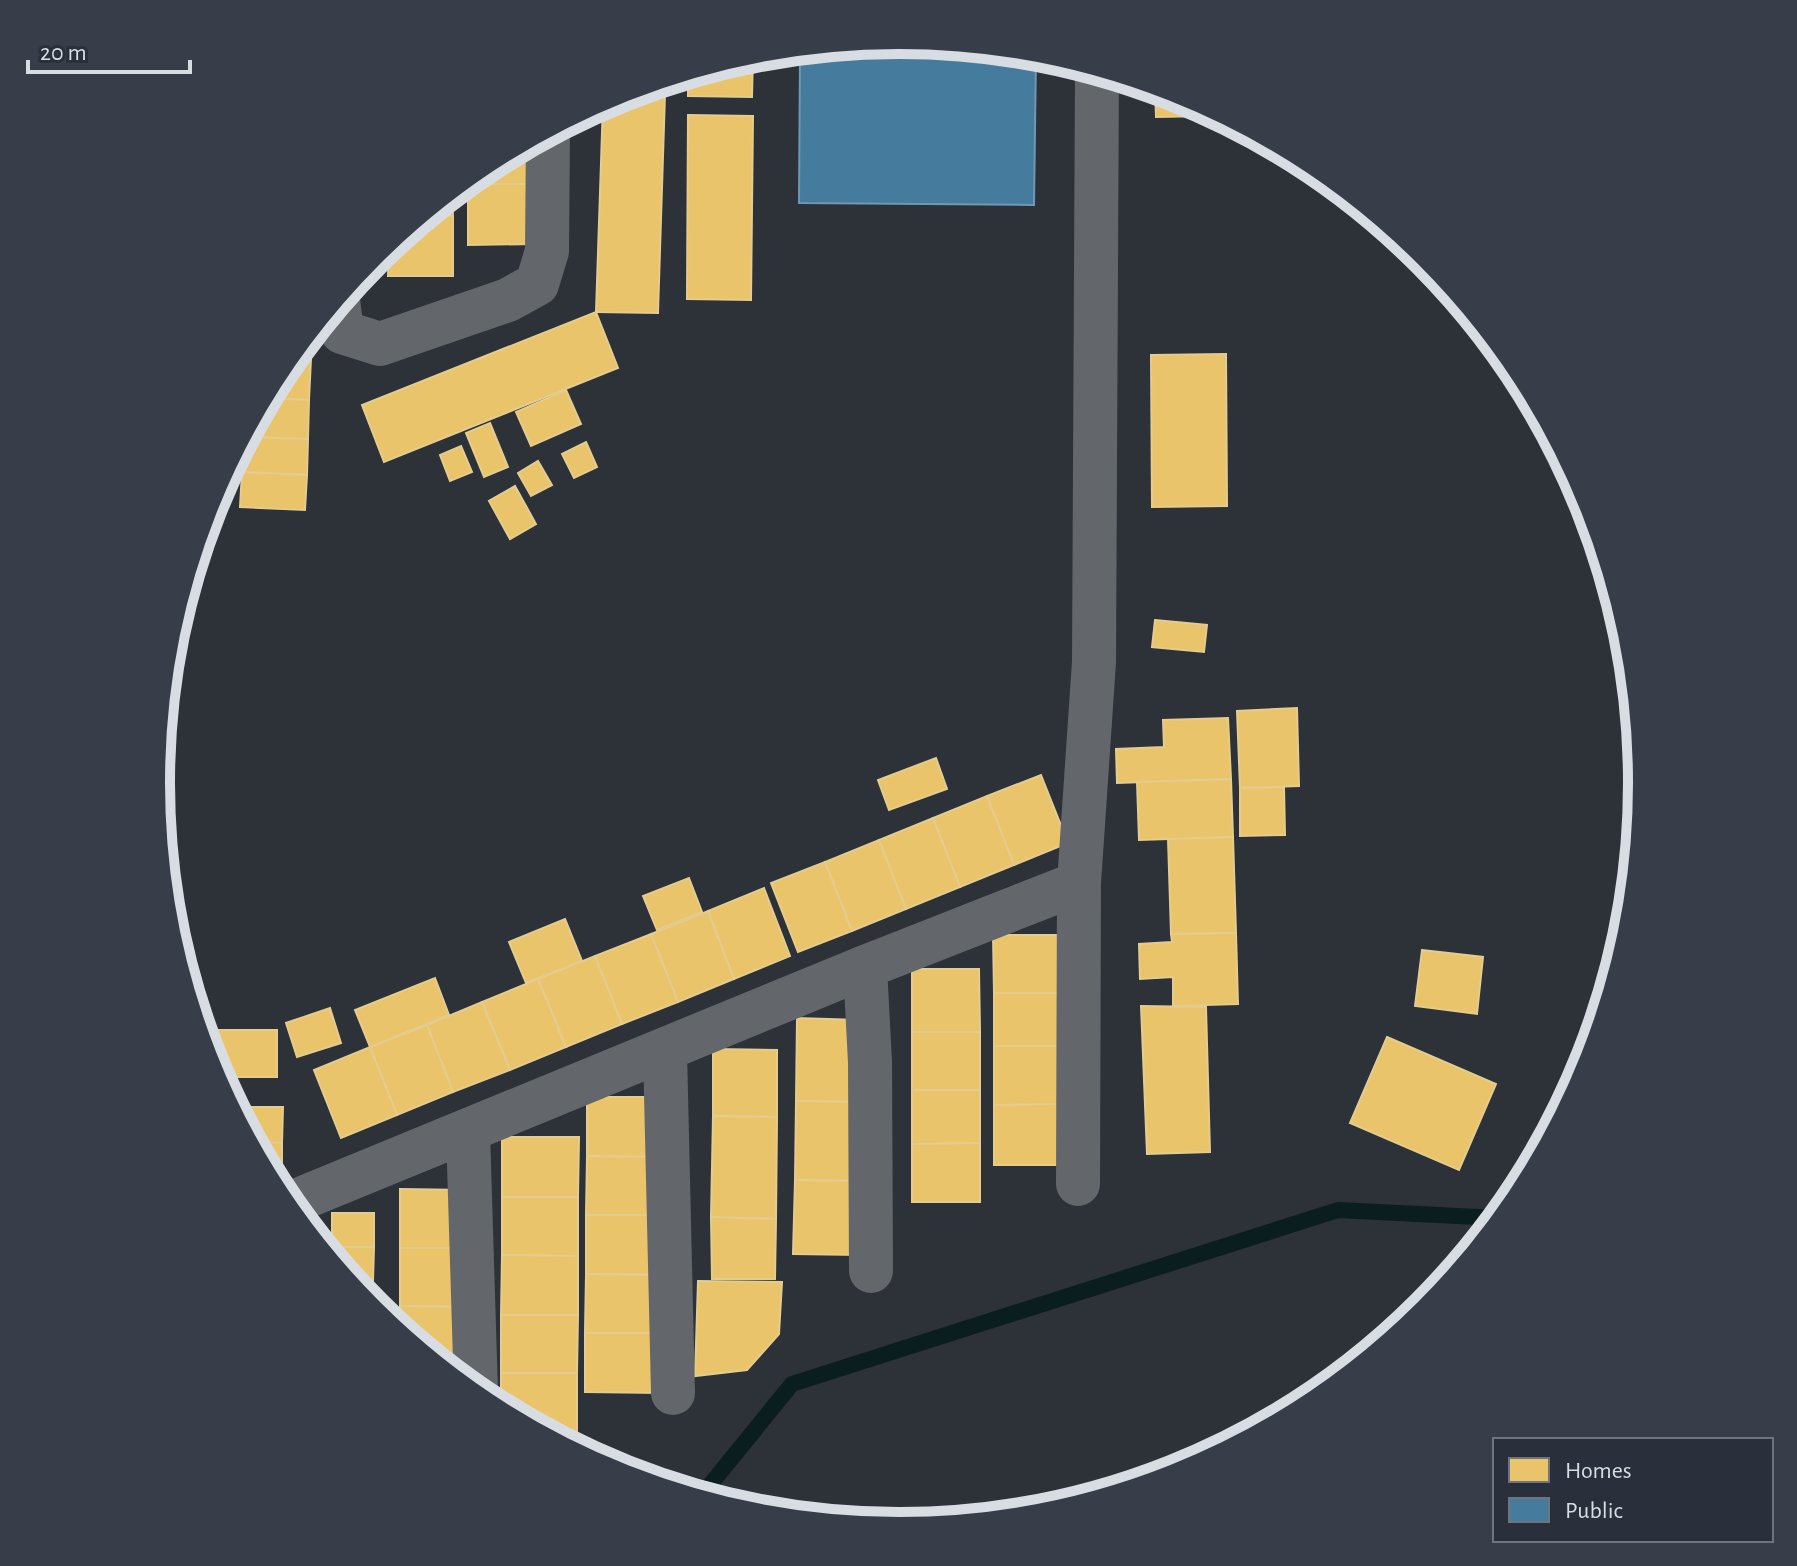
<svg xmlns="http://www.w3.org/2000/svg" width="1797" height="1566" viewBox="0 0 1797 1566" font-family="'Alegreya Sans',sans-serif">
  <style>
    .homes { fill: #e9c46a; stroke: #e4cc8f; stroke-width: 2 }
    .public { fill: #457b9d; stroke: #7198b2; stroke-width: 2 }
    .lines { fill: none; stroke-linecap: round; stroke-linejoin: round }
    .stream { stroke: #0a1d1f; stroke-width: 16 }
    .minor { stroke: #63676c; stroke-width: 44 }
    .rim { fill: none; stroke: #d8dde4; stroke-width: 10 }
  </style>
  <rect width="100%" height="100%" fill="#2d3138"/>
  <!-- homes -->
  <g class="homes">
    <polygon points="753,54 752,97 688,96 688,74"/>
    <polygon points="1155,88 1183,97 1213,112 1213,116 1156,117"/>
    <polygon points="628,92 665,94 658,313 596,312 603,103"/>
    <polygon points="688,115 753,116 751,300 687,299"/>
    <polygon points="533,140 533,184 468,184 468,180 486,165"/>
    <polygon points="468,184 533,184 533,244 468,245"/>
    <polygon points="452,193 453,216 424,216"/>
    <polygon points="424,216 453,216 453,276 388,276 389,245"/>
    <polygon points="596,312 618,368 384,462 362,405"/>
    <polygon points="312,332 311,359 291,358"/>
    <polygon points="1226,354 1227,506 1152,507 1151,355"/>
    <polygon points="291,358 311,359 309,400 266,398 281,370"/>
    <polygon points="566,390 581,424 531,446 516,412"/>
    <polygon points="266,398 309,400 308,439 245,437"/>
    <polygon points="490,423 508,467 484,477 466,433"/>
    <polygon points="245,437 308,439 307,475 242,472"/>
    <polygon points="586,442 597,467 574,478 562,454"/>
    <polygon points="461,446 472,472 450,481 440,455"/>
    <polygon points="538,461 552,485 531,496 518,473"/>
    <polygon points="242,472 307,475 305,510 240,507"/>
    <polygon points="515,486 536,524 510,539 489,501"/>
    <polygon points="1155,620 1207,625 1204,652 1152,647"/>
    <polygon points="1297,708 1299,786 1240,788 1237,711"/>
    <polygon points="1228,718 1231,779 1117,783 1116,749 1164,747 1163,720"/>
    <polygon points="936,758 947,789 889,810 878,780"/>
    <polygon points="1041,775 1068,843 1014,865 987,796"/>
    <polygon points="1231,779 1233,837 1139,840 1137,782"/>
    <polygon points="1284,787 1285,835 1240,836 1240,788"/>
    <polygon points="987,796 1014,865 960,887 933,818"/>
    <polygon points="933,818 960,887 906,909 879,840"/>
    <polygon points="1233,837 1236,933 1171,934 1168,839"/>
    <polygon points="879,840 906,909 852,931 825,862"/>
    <polygon points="825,862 852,931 798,952 771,883"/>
    <polygon points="689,878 702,912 657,930 643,896"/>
    <polygon points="764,888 790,956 734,979 708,911"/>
    <polygon points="708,911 734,979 678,1002 651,934"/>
    <polygon points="565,919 582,961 526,983 509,942"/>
    <polygon points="1236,933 1238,1004 1173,1006 1173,977 1140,979 1139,944 1172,942 1171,934"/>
    <polygon points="651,934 678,1002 622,1024 595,956"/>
    <polygon points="993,935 1062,935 1063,993 994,993"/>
    <polygon points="1422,950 1483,957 1477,1014 1415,1006"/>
    <polygon points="595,956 622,1024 566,1047 538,979"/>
    <polygon points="912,969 979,969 980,1032 912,1032"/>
    <polygon points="435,978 449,1015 370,1047 355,1010"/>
    <polygon points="538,979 566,1047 510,1070 482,1002"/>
    <polygon points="994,993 1063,993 1062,1046 994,1046"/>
    <polygon points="482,1002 510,1070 453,1092 427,1025"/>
    <polygon points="1141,1006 1206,1007 1210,1152 1147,1154"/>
    <polygon points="330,1008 341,1043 297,1057 286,1023"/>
    <polygon points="797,1018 859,1020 862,1102 796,1101"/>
    <polygon points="427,1025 453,1092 397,1115 370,1047"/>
    <rect x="218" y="1030" width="59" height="47"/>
    <rect x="912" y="1032" width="68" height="58"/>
    <polygon points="1387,1037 1496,1084 1459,1170 1350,1123"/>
    <polygon points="994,1046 1062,1046 1062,1104 994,1105"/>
    <polygon points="370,1047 397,1115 341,1138 314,1070"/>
    <polygon points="713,1049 777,1050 777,1117 713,1116"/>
    <polygon points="912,1090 980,1090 980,1143 912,1144"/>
    <polygon points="587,1097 663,1097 663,1157 587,1156"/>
    <polygon points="796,1101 862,1102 861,1181 795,1180"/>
    <polygon points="1063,1104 1063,1165 994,1165 994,1105"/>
    <polygon points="233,1107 283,1107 282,1143 252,1142"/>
    <polygon points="713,1116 777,1117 776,1219 711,1217"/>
    <polygon points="502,1137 579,1137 578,1197 502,1197"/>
    <polygon points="252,1142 282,1143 282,1177 271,1177"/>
    <polygon points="980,1143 980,1202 912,1202 912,1144"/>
    <polygon points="587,1156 663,1157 663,1215 586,1215"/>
    <polygon points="271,1177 282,1177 282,1197"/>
    <polygon points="795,1180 861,1181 860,1255 793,1254"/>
    <polygon points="400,1189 469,1190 468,1248 400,1248"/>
    <polygon points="502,1197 578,1197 578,1256 502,1255"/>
    <rect x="332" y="1213" width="42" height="34"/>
    <polygon points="586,1215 663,1215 662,1275 586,1274"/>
    <polygon points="711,1217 776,1219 775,1279 712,1279"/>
    <polygon points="332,1247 374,1247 373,1281 351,1281 332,1258"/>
    <polygon points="400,1248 468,1248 468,1307 400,1306"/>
    <polygon points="502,1255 578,1256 578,1315 501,1315"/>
    <polygon points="586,1274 662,1275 662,1333 585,1333"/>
    <polygon points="351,1281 373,1281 373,1308"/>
    <polygon points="698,1281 782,1282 779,1334 747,1370 695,1376"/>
    <polygon points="400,1306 468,1307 468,1366 443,1365 400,1330"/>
    <polygon points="501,1315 578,1315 577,1373 501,1373"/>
    <polygon points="585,1333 662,1333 661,1393 585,1392"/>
    <polygon points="501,1373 577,1373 577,1433 545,1433 501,1409"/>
  </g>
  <!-- public -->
  <polygon class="public" points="800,53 1036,54 1034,205 799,203"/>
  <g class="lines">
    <!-- stream -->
    <polyline class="stream" points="701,1496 792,1384 1338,1210 1498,1218"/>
    <!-- minor -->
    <g class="minor">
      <polyline points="338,300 342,332 380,344 508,300 537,284 547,251 548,132"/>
      <polyline points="865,967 870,1062 871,1271"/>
      <polyline points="665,1051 673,1393"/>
      <polyline points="468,1131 476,1393"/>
      <polyline points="1078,1184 1079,883 1094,662 1097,70"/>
      <polyline points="293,1211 293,1202 865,967 1079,883"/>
    </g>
  </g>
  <!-- crop -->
  <path d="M0 0H1797V1566H0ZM170 783a729 729 0 1 1 1458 0a729 729 0 1 1-1458 0Z" fill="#373e49" fill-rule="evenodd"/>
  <path class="rim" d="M170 783a729 729 0 1 1 1458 0a729 729 0 1 1-1458 0Z"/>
  <!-- legend -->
  <rect x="1493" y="1438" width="280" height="104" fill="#29303c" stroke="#6f757f" stroke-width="2"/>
  <rect x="1509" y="1458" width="40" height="24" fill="#e9c46a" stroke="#6f757f" stroke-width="2"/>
  <text x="1565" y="1478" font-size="24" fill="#d8dde4">Homes</text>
  <rect x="1509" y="1498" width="40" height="24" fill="#457b9d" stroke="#6f757f" stroke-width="2"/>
  <text x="1565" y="1518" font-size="24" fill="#d8dde4">Public</text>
  <!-- scale -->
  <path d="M28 60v12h162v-12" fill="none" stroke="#d8dde4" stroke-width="4"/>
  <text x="40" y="60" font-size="24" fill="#d8dde4" stroke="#29303c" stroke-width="6" paint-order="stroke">20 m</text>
</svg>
